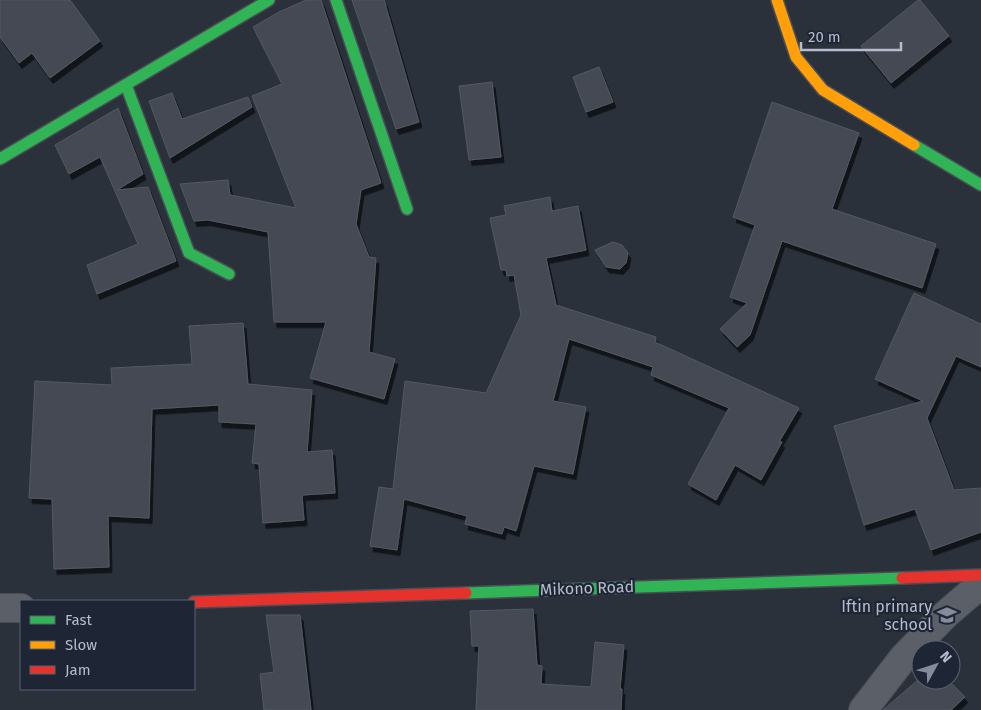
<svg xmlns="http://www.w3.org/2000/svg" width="981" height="710" viewBox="0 0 981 710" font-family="'Fira Sans',sans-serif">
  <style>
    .building { fill: #444952; stroke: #535962; filter: url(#shadow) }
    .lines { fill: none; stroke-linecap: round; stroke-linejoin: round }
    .street-casing { stroke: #494d55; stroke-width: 30 }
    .fast-casing { stroke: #494d55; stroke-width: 14 }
    .slow-casing { stroke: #494d55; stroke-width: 14 }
    .jam-casing { stroke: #494d55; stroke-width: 14 }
    .street { stroke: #5b5f68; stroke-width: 28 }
    .fast { stroke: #30b455; stroke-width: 11 }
    .slow { stroke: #ff9f0a; stroke-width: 11 }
    .jam { stroke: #e5322d; stroke-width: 11 }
    .labels { text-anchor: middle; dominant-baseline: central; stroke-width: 4.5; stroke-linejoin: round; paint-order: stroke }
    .street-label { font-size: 16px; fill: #b6bccb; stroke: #1e2636 }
    .poi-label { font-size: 16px; fill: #b6bccb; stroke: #1e2636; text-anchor: end }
  </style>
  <defs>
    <filter id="shadow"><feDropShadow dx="3" dy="5.5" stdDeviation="0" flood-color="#0009"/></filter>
  </defs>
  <rect width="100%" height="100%" fill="#2b313b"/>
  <!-- building -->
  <g class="building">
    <polygon points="0,0 70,0 100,41 50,78 32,53 19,63 0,37"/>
    <polygon points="306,0 321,0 381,183 361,190 356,224 369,257 376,258 369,352 395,359 384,399 310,378 326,322 274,322 268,232 208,220 194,221 180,184 228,180 230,195 296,208 252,96 282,84 253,27 279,12"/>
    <polygon points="352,0 384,0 419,122 396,129"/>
    <polygon points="918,0 920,0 949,36 891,83 861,46"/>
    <polygon points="599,67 613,102 586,112 573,77"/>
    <polygon points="492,82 501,157 469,160 459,86"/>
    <polygon points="172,93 182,119 248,97 252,107 170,158 149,101"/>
    <polygon points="772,102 859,133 832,209 936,244 922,288 782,241 750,335 737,347 720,329 747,303 730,297 755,225 733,217"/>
    <polygon points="118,108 143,174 117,190 148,187 176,261 97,294 87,265 138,244 100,157 69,174 55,145"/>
    <polygon points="550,197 552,211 578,206 586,250 546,258 556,305 656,337 655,342 799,408 779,442 782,442 761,480 735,465 716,500 688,484 729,408 651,375 653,367 569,339 553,401 586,407 573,474 534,466 516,531 504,527 502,534 465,524 467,516 404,499 397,550 370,546 379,487 393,489 405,381 486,393 521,315 514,275 507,276 506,270 501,270 490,218 506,215 504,206"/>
    <polygon points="613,242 622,245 628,253 626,263 620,269 606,267 595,250"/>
    <polygon points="914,293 981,324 981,367 956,356 927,418 954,490 981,488 981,532 931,550 915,509 864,525 834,426 923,401 875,379"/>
    <polygon points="243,323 248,384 312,390 307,452 332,450 335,493 302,495 304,520 263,523 259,464 252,463 256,424 219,422 219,405 152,409 149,518 108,516 109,567 54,569 52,499 29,498 35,381 112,385 111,368 192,364 189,326"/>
    <polygon points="533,609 537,665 542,666 541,684 591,687 595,642 624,645 620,689 622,689 621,710 476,710 479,646 472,646 470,611"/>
    <polygon points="266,615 300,615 311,710 264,710 260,674 274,672"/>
    <polygon points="918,680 948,680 965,697 951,710 883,710"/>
  </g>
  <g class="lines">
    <defs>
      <g id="street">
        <polyline points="0,608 21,608"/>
        <polyline points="863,710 904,657 945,615 981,584"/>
      </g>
      <g id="fast">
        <polyline points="336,0 407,209"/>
        <polyline points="126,85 189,253 229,274"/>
        <polyline points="914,145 981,185"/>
        <polyline points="0,159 269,0"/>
        <polyline points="466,593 902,578"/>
      </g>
      <polyline id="slow" points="777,0 796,57 823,90 914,145"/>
      <g id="jam">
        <polyline points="902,578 981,575"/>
        <polyline points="194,602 466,593"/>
      </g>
    </defs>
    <!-- street casing -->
    <use href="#street" class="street-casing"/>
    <!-- fast casing -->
    <use href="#fast" class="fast-casing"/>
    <!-- slow casing -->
    <use href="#slow" class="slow-casing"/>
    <!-- jam casing -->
    <use href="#jam" class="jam-casing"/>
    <!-- street -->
    <use href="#street" class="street"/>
    <!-- fast -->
    <use href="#fast" class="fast"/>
    <!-- slow -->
    <use href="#slow" class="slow"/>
    <!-- jam -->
    <use href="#jam" class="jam"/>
  </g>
  <!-- icons -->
  <defs>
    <symbol id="school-bare" viewBox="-9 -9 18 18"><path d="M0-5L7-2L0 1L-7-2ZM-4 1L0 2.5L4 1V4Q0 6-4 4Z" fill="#858b99" stroke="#1e2636" stroke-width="2.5" paint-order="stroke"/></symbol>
  </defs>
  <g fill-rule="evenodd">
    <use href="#school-bare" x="933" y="601" width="28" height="28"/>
  </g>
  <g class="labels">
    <!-- street labels -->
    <g class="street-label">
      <text transform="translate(587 588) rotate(-2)">Mikono Road</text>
    </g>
    <!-- poi labels -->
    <g class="poi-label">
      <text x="932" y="606">Iftin primary<tspan x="932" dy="18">school</tspan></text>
    </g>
  </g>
  <!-- legend -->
  <rect x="20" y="600" width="175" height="90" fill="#1e2636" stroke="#5b6272"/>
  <rect x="30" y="616" width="25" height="8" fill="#30b455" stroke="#5b6272"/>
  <text x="65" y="625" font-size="15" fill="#b6bccb">Fast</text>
  <rect x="30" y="641" width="25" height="8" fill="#ff9f0a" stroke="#5b6272"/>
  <text x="65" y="650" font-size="15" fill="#b6bccb">Slow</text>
  <rect x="30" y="666" width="25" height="8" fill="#e5322d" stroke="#5b6272"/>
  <text x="65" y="675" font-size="15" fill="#b6bccb">Jam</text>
  <!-- north arrow -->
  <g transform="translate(936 665) rotate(50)"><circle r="24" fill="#1e2636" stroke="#5b6272"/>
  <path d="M0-4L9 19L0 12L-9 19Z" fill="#858b99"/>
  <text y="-8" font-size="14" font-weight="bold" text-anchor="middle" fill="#b6bccb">N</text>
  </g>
  <!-- scale -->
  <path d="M801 42v8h100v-8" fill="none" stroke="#b6bccb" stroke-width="2.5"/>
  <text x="808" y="42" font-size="15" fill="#b6bccb" stroke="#1e2636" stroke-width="4" paint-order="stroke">20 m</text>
</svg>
